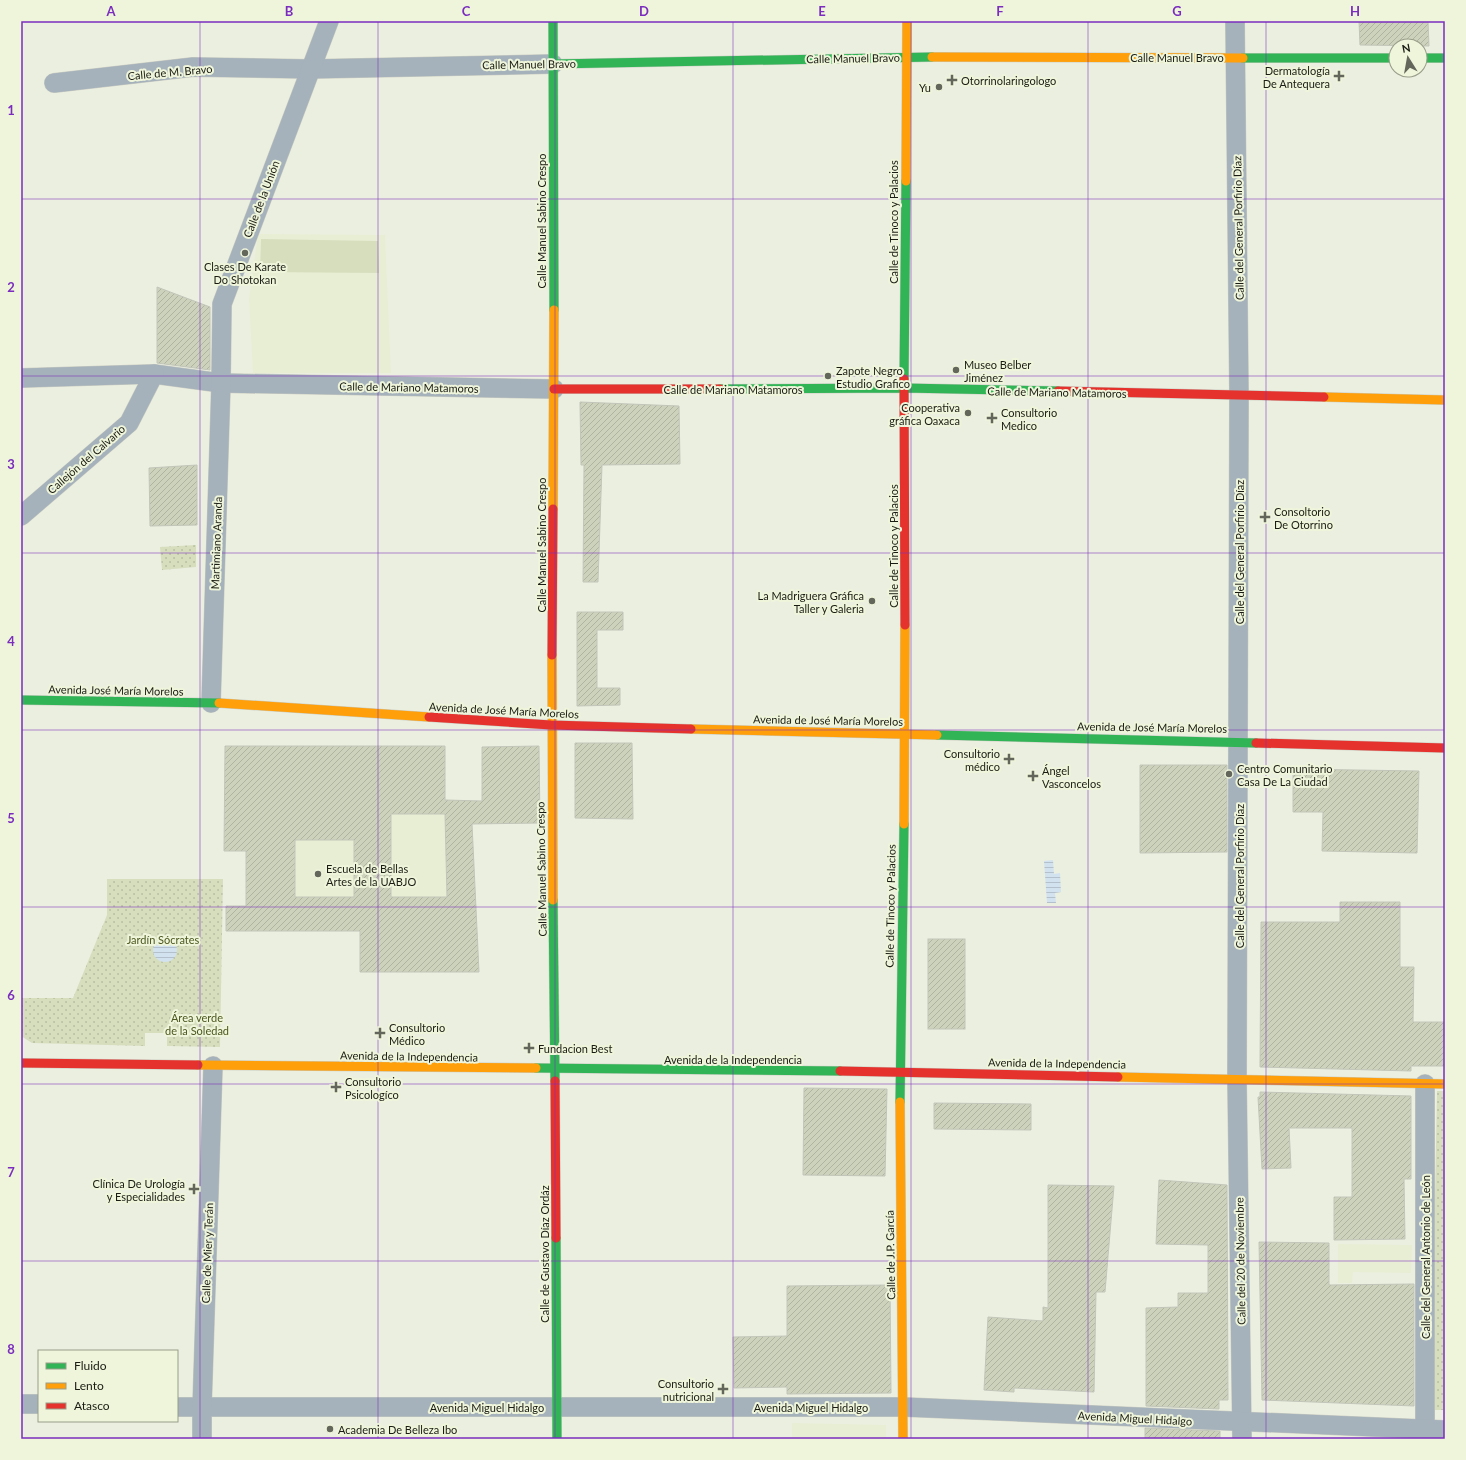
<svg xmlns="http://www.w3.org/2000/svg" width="1466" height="1460" viewBox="0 0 1466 1460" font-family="Lato,sans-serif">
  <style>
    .built { fill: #e8eed4 }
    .green { fill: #d6debe }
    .park { fill: url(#park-dots) }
    .water { fill: url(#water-rules) }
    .building { fill: url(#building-hatch); stroke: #c2c6ba; fill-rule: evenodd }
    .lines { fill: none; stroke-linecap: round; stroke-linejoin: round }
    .street-casing { stroke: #c9ccc1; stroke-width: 20 }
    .fast-casing { stroke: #c9ccc1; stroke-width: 10 }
    .slow-casing { stroke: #c9ccc1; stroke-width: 10 }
    .jam-casing { stroke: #c9ccc1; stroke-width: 10 }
    .street { stroke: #a5b1bb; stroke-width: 19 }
    .fast { stroke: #30b455; stroke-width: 9 }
    .slow { stroke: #ff9f0a; stroke-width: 9 }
    .jam { stroke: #e5322d; stroke-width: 9 }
    .grid { fill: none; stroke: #7b2cbf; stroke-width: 1; stroke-opacity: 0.55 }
    .poi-dot { fill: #63665b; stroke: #eef5da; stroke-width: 1.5 }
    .labels { text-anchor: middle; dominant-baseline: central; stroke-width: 4; stroke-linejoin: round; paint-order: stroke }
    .street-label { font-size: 11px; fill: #1a1c13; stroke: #eef5da }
    .poi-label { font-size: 11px; fill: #1a1c13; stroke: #eef5da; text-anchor: start }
    .park-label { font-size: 11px; fill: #4c5720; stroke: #eef5da }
    .neatline { fill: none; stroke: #7b2cbf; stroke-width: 1.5 }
    .grid-label { font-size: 13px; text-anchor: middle; font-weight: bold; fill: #7b2cbf }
  </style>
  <defs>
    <pattern id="park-dots" width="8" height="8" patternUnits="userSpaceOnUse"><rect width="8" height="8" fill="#d6debe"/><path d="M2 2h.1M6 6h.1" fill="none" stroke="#b7bea2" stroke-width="1.8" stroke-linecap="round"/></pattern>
    <pattern id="water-rules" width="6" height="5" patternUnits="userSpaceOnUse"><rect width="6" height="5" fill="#d2e2ef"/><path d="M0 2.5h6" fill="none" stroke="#b4c1cc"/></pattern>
    <pattern id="building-hatch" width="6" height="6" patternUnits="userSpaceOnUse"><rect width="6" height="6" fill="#cdd2bc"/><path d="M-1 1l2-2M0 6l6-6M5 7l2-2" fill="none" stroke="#afb4a1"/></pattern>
  </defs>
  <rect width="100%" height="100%" fill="#ebefe0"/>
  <!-- built -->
  <g class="built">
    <polygon points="258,234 385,235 391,373 253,373 249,299"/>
    <polygon points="445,746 445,800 471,800 479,972 360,972 360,931 226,931 226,906 246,906 246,851 224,851 224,802 363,802 364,747"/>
    <polygon points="1338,1244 1412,1245 1411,1273 1353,1272 1352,1283 1338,1283"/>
    <polygon points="792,1423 886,1425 886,1439 792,1439"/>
  </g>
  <!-- green -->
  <polygon class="green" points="261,239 378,241 379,273 260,272"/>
  <!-- park -->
  <g class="park">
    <polygon points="196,545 196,567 162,570 160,547"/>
    <polygon points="107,879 223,879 220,1047 167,1046 167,1033 145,1033 145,1046 32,1043 21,1036 21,998 73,998 107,915"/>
    <polygon points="1437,1091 1445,1091 1445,1410 1431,1410"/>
  </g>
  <!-- water -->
  <g class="water">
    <polygon points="1053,860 1054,874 1060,873 1061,892 1055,893 1056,903 1047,903 1044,861"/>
    <circle cx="165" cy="950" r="12"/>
  </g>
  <!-- building -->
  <g class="building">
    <polygon points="1359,21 1428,21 1429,46 1360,45"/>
    <polygon points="157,287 210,307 210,370 157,363"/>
    <polygon points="580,402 679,406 680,464 602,465 598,582 583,582 584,465 581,465"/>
    <polygon points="197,465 197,525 150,526 149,468"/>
    <polygon points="577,612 623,612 623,630 597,630 597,688 620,688 620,705 577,706"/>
    <polygon points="575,743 632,743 633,819 575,818"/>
    <path d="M225,746H445V800L482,801V747L539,746L540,823L472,824L479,972H360V931H226V906H246V851H224ZM391,814H445L447,897H391ZM295,840H354V897H295Z"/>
    <polygon points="1140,765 1227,765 1227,852 1140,853"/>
    <polygon points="1293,769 1419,771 1417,853 1322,851 1323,812 1293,812"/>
    <polygon points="1340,902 1400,902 1400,967 1414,967 1413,1022 1445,1022 1445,1066 1411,1066 1411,1071 1260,1067 1261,922 1340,922"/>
    <rect x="928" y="939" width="37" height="90"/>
    <polygon points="804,1088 887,1089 885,1176 803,1175"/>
    <polygon points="1260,1092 1411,1096 1411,1179 1404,1179 1405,1239 1334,1240 1334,1197 1352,1197 1352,1128 1289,1128 1291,1168 1262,1169 1258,1097 1260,1097"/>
    <polygon points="934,1103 1031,1104 1031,1130 934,1129"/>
    <polygon points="1159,1180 1227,1185 1228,1400 1219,1400 1219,1409 1146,1406 1146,1308 1178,1307 1178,1293 1208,1293 1208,1245 1156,1244"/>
    <polygon points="1048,1185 1114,1186 1105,1292 1096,1292 1094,1392 1014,1388 1014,1392 984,1390 988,1317 1043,1321 1043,1307 1048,1308"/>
    <polygon points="1259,1242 1329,1243 1329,1285 1414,1284 1414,1406 1262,1400"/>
    <polygon points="890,1285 891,1393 787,1394 787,1387 734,1388 733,1337 787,1336 787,1286"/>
    <polygon points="1145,1428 1220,1431 1220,1439 1145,1439"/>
  </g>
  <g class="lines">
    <defs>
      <g id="street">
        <polyline points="1235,21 1239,396 1237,1080 1242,1439"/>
        <polyline points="54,83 193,67 310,69 553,64"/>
        <polyline points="21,378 154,374 221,383 554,389"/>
        <polyline points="21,516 129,423 154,374"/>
        <polyline points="211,703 221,383 222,304 329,21"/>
        <polyline points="1425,1084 1425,1429"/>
        <polyline points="21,1404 39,1404"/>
        <polyline points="177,1407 904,1407 1445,1430"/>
        <polyline points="202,1439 202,1408 213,1066"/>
      </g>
      <g id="fast">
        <polyline points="553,21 554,310"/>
        <polyline points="1243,58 1396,58"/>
        <polyline points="1420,58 1445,58"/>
        <polyline points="553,64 932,57"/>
        <polyline points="904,379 906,181"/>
        <polyline points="720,389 904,388 1058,391"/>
        <polyline points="21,700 219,703"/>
        <polyline points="937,735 1256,743"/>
        <polyline points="553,900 555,1081"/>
        <polyline points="536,1068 840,1071"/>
        <polyline points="900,1102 904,824"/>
        <polyline points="556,1238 557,1439"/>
      </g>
      <g id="slow">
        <polyline points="932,57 1243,58"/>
        <polyline points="906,181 907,21"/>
        <polyline points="1324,397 1445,400"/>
        <polyline points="553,509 554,310"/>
        <polyline points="552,655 553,900"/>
        <polyline points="219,703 429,717"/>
        <polyline points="691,729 937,735"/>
        <polyline points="904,824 905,625"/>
        <polyline points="198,1065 536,1068"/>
        <polyline points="1118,1077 1445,1084"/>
        <polyline points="900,1102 903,1439"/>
      </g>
      <g id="jam">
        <polyline points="904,379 905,625"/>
        <polyline points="554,389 720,389"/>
        <polyline points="1058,391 1324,397"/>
        <polyline points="552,655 553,509"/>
        <polyline points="429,717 551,725 691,729"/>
        <polyline points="1256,743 1445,748"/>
        <polyline points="21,1063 198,1065"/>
        <polyline points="840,1071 1118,1077"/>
        <polyline points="555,1081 556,1238"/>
      </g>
    </defs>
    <!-- street casing -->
    <use href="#street" class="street-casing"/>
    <!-- fast casing -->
    <use href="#fast" class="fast-casing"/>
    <!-- slow casing -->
    <use href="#slow" class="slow-casing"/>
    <!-- jam casing -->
    <use href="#jam" class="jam-casing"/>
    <!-- street -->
    <use href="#street" class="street"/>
    <!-- fast -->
    <use href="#fast" class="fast"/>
    <!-- slow -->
    <use href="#slow" class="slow"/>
    <!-- jam -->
    <use href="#jam" class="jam"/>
  </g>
  <!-- grid -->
  <path class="grid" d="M200,21V1439M378,21V1439M555,21V1439M733,21V1439M911,21V1439M1088,21V1439M1266,21V1439M21,199H1445M21,376H1445M21,553H1445M21,730H1445M21,907H1445M21,1084H1445M21,1261H1445"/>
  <!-- markers -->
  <g class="poi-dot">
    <path d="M1337 70h4v4h4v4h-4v4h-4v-4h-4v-4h4z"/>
    <path d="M950 74h4v4h4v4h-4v4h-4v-4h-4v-4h4z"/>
    <circle cx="939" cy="87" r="4"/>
    <circle cx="245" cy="253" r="4"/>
    <circle cx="956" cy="370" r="4"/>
    <circle cx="828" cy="376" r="4"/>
    <circle cx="968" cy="413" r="4"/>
    <path d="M990 412h4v4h4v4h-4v4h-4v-4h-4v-4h4z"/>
    <path d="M1263 511h4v4h4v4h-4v4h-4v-4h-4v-4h4z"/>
    <circle cx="872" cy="601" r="4"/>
    <path d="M1007 753h4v4h4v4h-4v4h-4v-4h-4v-4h4z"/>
    <circle cx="1229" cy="774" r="4"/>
    <path d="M1031 770h4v4h4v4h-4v4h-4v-4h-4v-4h4z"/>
    <circle cx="318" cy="874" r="4"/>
    <path d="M378 1027h4v4h4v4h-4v4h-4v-4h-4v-4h4z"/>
    <path d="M527 1042h4v4h4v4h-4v4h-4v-4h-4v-4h4z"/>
    <path d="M334 1081h4v4h4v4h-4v4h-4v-4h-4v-4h4z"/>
    <path d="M192 1183h4v4h4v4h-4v4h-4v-4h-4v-4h4z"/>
    <path d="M721 1383h4v4h4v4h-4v4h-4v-4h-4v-4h4z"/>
    <circle cx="330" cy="1429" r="4"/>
  </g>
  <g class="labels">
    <!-- street labels -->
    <g class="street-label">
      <text x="1177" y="57">Calle Manuel Bravo</text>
      <text transform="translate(853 58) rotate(-1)">Calle Manuel Bravo</text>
      <text transform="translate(529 64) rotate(-1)">Calle Manuel Bravo</text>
      <text transform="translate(170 72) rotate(-5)">Calle de M. Bravo</text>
      <text transform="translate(261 199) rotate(-69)">Calle de la Unión</text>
      <text transform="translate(541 221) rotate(-90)">Calle Manuel Sabino Crespo</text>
      <text transform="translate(893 222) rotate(-90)">Calle de Tinoco y Palacios</text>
      <text transform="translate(1238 228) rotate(-91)">Calle del General Porfirio Díaz</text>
      <text transform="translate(409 387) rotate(1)">Calle de Mariano Matamoros</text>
      <text x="733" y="389">Calle de Mariano Matamoros</text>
      <text transform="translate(1057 392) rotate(1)">Calle de Mariano Matamoros</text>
      <text transform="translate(86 459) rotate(-41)">Callejón del Calvario</text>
      <text transform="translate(216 543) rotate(-88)">Martimiano Aranda</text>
      <text transform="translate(541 545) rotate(-90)">Calle Manuel Sabino Crespo</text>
      <text transform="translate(893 546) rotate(-90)">Calle de Tinoco y Palacios</text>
      <text transform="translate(1239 552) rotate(-90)">Calle del General Porfirio Díaz</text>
      <text transform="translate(116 690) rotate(1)">Avenida José María Morelos</text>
      <text transform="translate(504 710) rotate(3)">Avenida de José María Morelos</text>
      <text transform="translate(828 720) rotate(1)">Avenida de José María Morelos</text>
      <text transform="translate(1152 727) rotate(1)">Avenida de José María Morelos</text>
      <text transform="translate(541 869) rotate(-91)">Calle Manuel Sabino Crespo</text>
      <text transform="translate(1239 876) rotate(-90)">Calle del General Porfirio Díaz</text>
      <text transform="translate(890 906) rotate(-89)">Calle de Tinoco y Palacios</text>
      <text transform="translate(409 1056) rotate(1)">Avenida de la Independencia</text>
      <text x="733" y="1059">Avenida de la Independencia</text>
      <text transform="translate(1057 1063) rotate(1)">Avenida de la Independencia</text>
      <text transform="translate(207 1253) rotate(-88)">Calle de Mier y Terán</text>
      <text transform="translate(544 1254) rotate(-90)">Calle de Gustavo Díaz Ordáz</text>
      <text transform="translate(890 1255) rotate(-91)">Calle de J.P. García</text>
      <text transform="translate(1425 1257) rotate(-90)">Calle del General Antonio de León</text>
      <text transform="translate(1240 1261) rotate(-91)">Calle del 20 de Noviembre</text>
      <text x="487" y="1407">Avenida Miguel Hidalgo</text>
      <text x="811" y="1407">Avenida Miguel Hidalgo</text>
      <text transform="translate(1135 1418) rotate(3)">Avenida Miguel Hidalgo</text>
    </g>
    <!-- poi labels -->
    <g class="poi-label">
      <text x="1330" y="70" text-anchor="end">Dermatología<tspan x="1330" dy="13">De Antequera</tspan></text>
      <text x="961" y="80">Otorrinolaringologo</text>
      <text x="931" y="87" text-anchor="end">Yu</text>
      <text x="245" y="266" text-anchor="middle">Clases De Karate<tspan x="245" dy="13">Do Shotokan</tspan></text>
      <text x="964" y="364">Museo Belber<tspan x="964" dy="13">Jiménez</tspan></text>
      <text x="836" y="370">Zapote Negro<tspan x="836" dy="13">Estudio Grafico</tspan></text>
      <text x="960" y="407" text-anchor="end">Cooperativa<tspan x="960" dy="13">gráfica Oaxaca</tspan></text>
      <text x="1001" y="412">Consultorio<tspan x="1001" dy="13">Medico</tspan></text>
      <text x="1274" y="511">Consoltorio<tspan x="1274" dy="13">De Otorrino</tspan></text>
      <text x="864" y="595" text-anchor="end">La Madriguera Gráfica<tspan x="864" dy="13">Taller y Galeria</tspan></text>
      <text x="1000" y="753" text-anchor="end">Consultorio<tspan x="1000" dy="13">médico</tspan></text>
      <text x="1237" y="768">Centro Comunitario<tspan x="1237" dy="13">Casa De La Ciudad</tspan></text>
      <text x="1042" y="770">Ángel<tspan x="1042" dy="13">Vasconcelos</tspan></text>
      <text x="326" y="868">Escuela de Bellas<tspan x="326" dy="13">Artes de la UABJO</tspan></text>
      <text x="389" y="1027">Consultorio<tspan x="389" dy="13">Médico</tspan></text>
      <text x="538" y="1048">Fundacion Best</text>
      <text x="345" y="1081">Consultorio<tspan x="345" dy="13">Psicologíco</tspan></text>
      <text x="185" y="1183" text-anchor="end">Clínica De Urología<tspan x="185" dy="13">y Especialidades</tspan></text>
      <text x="714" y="1383" text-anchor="end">Consultorio<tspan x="714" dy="13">nutricional</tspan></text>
      <text x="338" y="1429">Academia De Belleza Ibo</text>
    </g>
    <!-- park labels -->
    <g class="park-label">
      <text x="163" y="939">Jardín Sócrates</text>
      <text x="197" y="1017">Área verde<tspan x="197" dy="13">de la Soledad</tspan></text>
    </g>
  </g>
  <!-- border -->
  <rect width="1466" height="1460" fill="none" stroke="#eef5da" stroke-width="44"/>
  <!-- legend -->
  <rect x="38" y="1350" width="140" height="72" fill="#eef5da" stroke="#999e8a"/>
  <rect x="46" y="1363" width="20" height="6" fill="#30b455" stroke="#999e8a"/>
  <text x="74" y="1370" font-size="12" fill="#1a1c13">Fluido</text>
  <rect x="46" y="1383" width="20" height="6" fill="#ff9f0a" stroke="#999e8a"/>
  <text x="74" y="1390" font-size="12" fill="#1a1c13">Lento</text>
  <rect x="46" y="1403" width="20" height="6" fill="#e5322d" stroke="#999e8a"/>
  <text x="74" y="1410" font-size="12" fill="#1a1c13">Atasco</text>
  <!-- north arrow -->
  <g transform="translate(1408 58) rotate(349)"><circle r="19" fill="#eef5da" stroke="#999e8a"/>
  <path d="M0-3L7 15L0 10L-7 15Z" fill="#63665b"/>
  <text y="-6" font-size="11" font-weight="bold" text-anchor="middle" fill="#1a1c13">N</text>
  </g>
  <rect x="22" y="22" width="1422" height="1416" class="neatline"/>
  <g class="grid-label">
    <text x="111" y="16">A</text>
    <text x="289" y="16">B</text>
    <text x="466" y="16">C</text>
    <text x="644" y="16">D</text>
    <text x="822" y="16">E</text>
    <text x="1000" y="16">F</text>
    <text x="1177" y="16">G</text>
    <text x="1355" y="16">H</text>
    <text x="11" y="115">1</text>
    <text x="11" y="292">2</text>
    <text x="11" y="469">3</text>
    <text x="11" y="646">4</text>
    <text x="11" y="823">5</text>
    <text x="11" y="1000">6</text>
    <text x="11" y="1177">7</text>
    <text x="11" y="1354">8</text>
  </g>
</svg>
